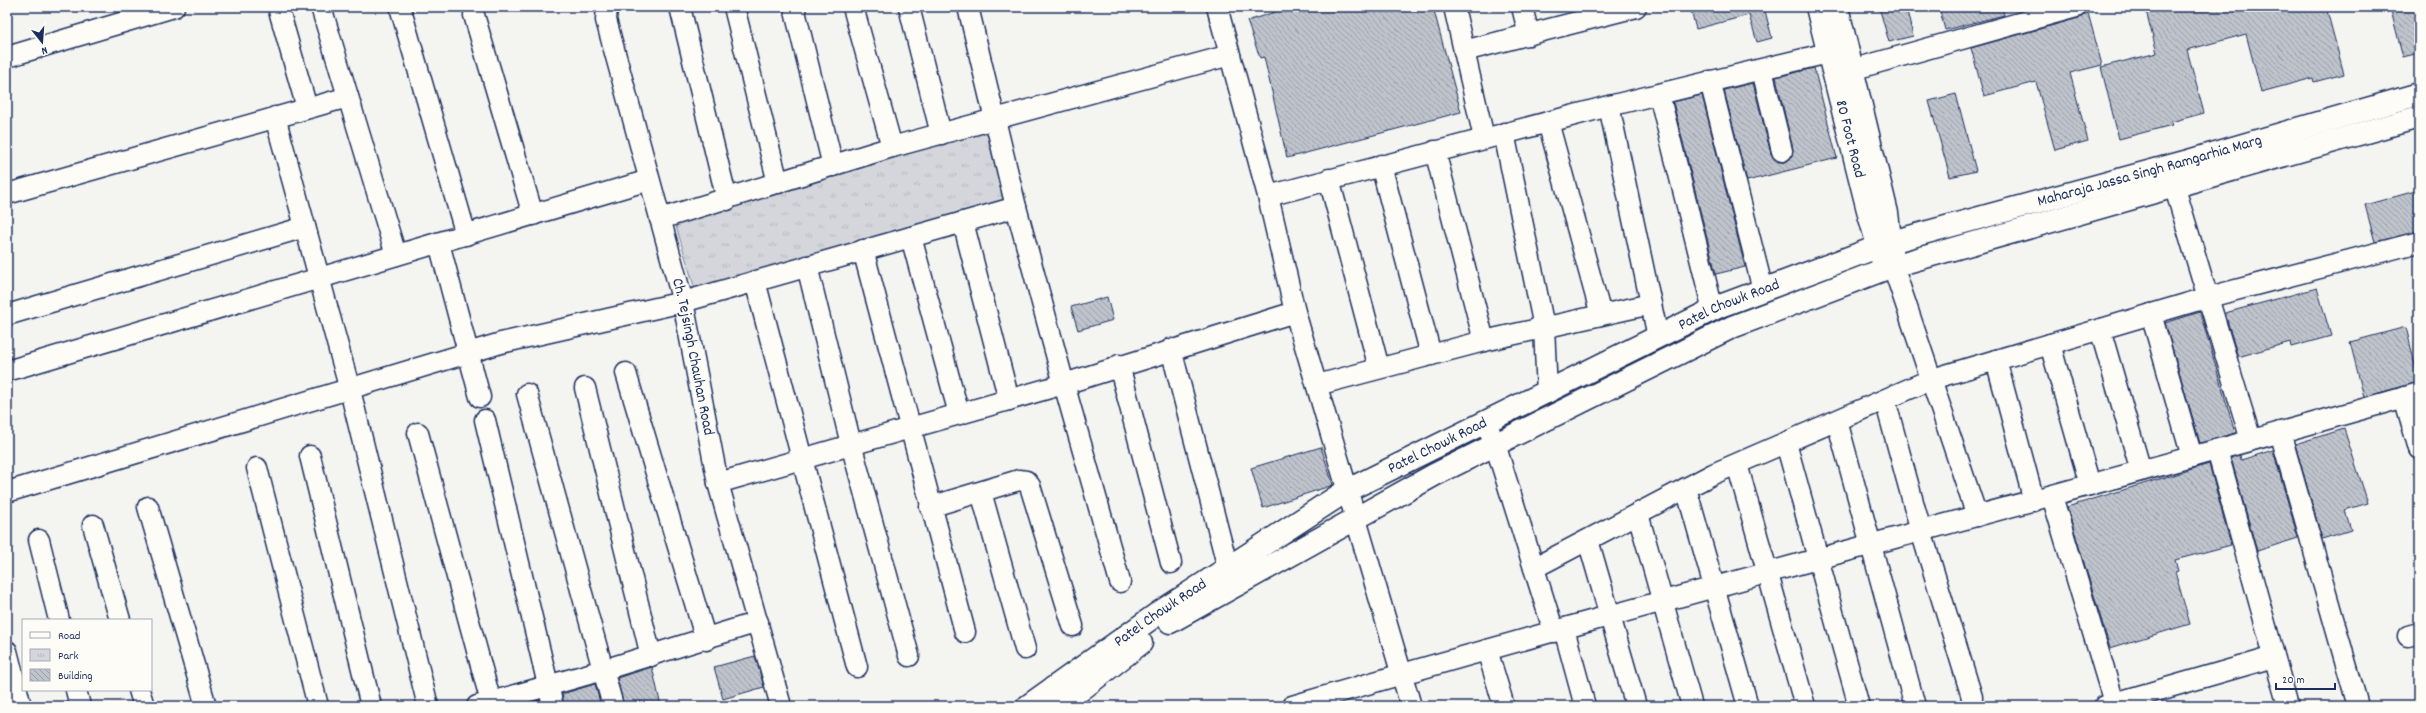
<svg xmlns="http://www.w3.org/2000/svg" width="2426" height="713" viewBox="0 0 2426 713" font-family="Dekko,sans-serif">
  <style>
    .park { fill: url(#park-tufts); stroke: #78829c }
    .building { fill: url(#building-back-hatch); stroke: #1b2f5e }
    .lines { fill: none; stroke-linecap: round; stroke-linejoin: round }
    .street-casing { stroke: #1b2f5e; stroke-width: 23 }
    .secondary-casing { stroke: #1b2f5e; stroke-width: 25 }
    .street { stroke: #fdfcf7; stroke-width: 20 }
    .secondary { stroke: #fdfcf7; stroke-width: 22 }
    .labels { text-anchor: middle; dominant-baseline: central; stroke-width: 3; stroke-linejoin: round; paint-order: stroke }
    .street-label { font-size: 16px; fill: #1b2f5e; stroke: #fdfcf7 }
  </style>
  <defs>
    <pattern id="park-tufts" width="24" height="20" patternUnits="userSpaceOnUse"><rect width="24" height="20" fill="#d4d6db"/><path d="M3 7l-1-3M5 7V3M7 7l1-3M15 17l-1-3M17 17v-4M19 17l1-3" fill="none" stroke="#b5b8be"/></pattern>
    <pattern id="building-back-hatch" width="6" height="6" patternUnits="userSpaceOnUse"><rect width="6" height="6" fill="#bfc3cc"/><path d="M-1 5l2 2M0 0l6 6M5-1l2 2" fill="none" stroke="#9a9fa9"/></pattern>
  </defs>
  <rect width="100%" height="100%" fill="#f4f4f1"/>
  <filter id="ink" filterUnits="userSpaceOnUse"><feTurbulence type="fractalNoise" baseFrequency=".025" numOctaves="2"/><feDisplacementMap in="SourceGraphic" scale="8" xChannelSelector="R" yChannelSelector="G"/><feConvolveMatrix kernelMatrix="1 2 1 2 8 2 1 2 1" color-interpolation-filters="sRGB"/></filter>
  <g filter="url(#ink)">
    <!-- park -->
    <polygon class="park" points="987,118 1009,199 697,296 673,216"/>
    <!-- building -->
    <g class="building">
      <polygon points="1277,7 1433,7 1461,112 1287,158 1264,57 1260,58 1247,21 1278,11"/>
      <polygon points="1690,7 1764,7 1772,38 1757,42 1749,15 1696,29"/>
      <polygon points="1879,7 1906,7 1913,36 1889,42"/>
      <polygon points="1939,7 2002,7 2004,15 1945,30"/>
      <polygon points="2145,7 2326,7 2344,74 2314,82 2313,78 2261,92 2246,34 2187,50 2204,113 2171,122 2172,125 2119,139 2101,67 2157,53"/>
      <polygon points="2390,7 2419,7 2419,53 2403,57"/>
      <polygon points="2088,13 2102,65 2070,73 2088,141 2055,150 2036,82 1984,96 1971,48 2079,18"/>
      <polygon points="1814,68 1837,158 1747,181 1724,90 1753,83 1771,154 1778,162 1784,162 1790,159 1793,149 1776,77"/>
      <polygon points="1956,94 1976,171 1950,177 1929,101"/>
      <polygon points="1702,95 1745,267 1716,274 1673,102"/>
      <polygon points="2419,190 2419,231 2375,242 2365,205"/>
      <polygon points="2317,288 2331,336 2291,347 2290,342 2238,357 2225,313"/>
      <polygon points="1107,297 1113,320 1078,330 1071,307"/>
      <polygon points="2200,312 2235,433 2200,443 2165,323"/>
      <polygon points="2406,327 2419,382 2364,397 2350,342"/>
      <polygon points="2344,429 2368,503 2345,510 2351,530 2322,539 2295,444"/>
      <polygon points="1321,447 1333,485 1263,508 1251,468"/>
      <polygon points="2273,450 2298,538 2257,551 2231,458 2240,455 2241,460"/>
      <polygon points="2209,464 2231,545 2175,560 2178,571 2175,572 2190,624 2110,648 2067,507"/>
      <polygon points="755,656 764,687 723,699 714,667"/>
      <polygon points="652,667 661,706 624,706 617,678"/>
      <polygon points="595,684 601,706 564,706 562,694"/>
      <polygon points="540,700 541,706 519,706"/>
    </g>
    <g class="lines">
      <defs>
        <g id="street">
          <polyline points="278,7 307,108"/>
          <polyline points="321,7 396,255"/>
          <polyline points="400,7 466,235"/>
          <path id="s1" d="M607,7L606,20L683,302L718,483L781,706"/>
          <polyline points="680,7 727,200"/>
          <polyline points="734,7 778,183"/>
          <polyline points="794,7 833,166"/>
          <polyline points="853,7 892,147"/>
          <polyline points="909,7 941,134"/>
          <polyline points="1217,7 1268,196 1295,312 1411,706"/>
          <polyline points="1454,7 1484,138"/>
          <polyline points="1522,7 1529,35"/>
          <polyline points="474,15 533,215"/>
          <polyline points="1464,51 1636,7"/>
          <polyline points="7,57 174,7"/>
          <polyline points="1762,70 1782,151"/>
          <polyline points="1851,70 2076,7"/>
          <polyline points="1710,81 1763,290"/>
          <polyline points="1659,94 1713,310"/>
          <polyline points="1609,106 1658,337"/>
          <polyline points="275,117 350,390 428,706"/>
          <polyline points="1548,122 1601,315"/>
          <polyline points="1504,133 1544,327 1547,393"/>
          <polyline points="1435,151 1484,341"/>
          <polyline points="1381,165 1431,355"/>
          <polyline points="1329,179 1379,368"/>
          <polyline points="2174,185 2251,440"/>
          <polyline points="7,194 348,97"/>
          <polyline points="1268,196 1609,106 1828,53"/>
          <polyline points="660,219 892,147 1230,55"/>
          <polyline points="963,222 1009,400"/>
          <polyline points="911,237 959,414"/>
          <polyline points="439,243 480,397"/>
          <polyline points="863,250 965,632"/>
          <polyline points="807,266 851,444 909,656"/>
          <polyline points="1893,266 1977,516"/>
          <polyline points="755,281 857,667"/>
          <polyline points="2151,314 2192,457"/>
          <polyline points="7,315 305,227"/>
          <polyline points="2100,329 2141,471"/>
          <polyline points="2050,344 2090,485"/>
          <polyline points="1171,349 1228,568"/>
          <polyline points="1996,360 2034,501"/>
          <polyline points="1119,365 1171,563"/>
          <polyline points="7,371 649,180"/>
          <polyline points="626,373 706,640"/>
          <polyline points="1317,385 1484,341 1651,304"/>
          <polyline points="585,388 651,656"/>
          <polyline points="527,394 613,706"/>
          <polyline points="2404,397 2419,449"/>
          <polyline points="1885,400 1921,531 1972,697 1971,706"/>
          <polyline points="485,420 553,706"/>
          <polyline points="1837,421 1915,706"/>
          <polyline points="1486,423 1495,444 1554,632"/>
          <polyline points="2280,432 2358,706"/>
          <polyline points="418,433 492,706"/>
          <polyline points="1786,443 1859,706"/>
          <polyline points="2217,450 2288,706"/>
          <polyline points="310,456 371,706"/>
          <polyline points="1737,464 1805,706"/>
          <polyline points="257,468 318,706"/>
          <polyline points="718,483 1064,384 1016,207 968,7"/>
          <polyline points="1686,488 1748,706"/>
          <polyline points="7,492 501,343 683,302 1016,207"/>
          <polyline points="981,492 1025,649"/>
          <polyline points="2052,496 2115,706"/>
          <polyline points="148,507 206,706"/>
          <polyline points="930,507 1019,480 1026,481 1030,486 1073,626"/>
          <polyline points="1638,514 1692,706"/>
          <polyline points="93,525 120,620"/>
          <polyline points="39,540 59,620"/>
          <polyline points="1588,540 1636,706"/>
          <polyline points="1534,568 1713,474 1932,379 2209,297 2419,242"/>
          <polyline points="1120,582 1064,384 1295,312"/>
          <polyline points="1564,629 1585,706"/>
          <polyline points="2408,636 2419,633"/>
          <polyline points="1487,650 1504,706"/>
          <polyline points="7,651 21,706"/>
          <polyline points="76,690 80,706"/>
          <polyline points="139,690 144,706"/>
          <polyline points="477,706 603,670 758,622"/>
          <path d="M1292,706C1666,596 2044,501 2419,393"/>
          <polyline points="2104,706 2274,657"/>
        </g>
        <g id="secondary">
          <path id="s2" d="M1817,7L1870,218L1882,259"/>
          <polyline points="1837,7 1887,213 1892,255"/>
          <polyline points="1170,622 1434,475 1732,327 1893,266 2419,117"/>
          <path id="s3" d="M1028,706L1160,612L1346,491L1720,306L1891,242L2188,161L2419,94"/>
          <polyline points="1060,706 1141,643"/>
        </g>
      </defs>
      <!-- street casing -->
      <use href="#street" class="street-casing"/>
      <!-- secondary casing -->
      <use href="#secondary" class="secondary-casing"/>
      <!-- street -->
      <use href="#street" class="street"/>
      <!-- secondary -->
      <use href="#secondary" class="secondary"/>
    </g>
  </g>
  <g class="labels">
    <!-- street labels -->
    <g class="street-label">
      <text stroke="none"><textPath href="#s2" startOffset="136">80 Foot Road</textPath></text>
      <text stroke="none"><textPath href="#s3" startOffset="1252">Maharaja Jassa Singh Ramgarhia Marg</textPath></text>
      <text stroke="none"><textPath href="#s3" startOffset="810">Patel Chowk Road</textPath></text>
      <text stroke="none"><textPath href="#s1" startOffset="361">Ch. Tejsingh Chauhan Road</textPath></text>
      <text stroke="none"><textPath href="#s3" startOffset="486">Patel Chowk Road</textPath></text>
      <text stroke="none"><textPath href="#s3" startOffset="162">Patel Chowk Road</textPath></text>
    </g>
  </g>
  <!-- margin -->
  <rect width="2426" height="713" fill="none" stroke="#fdfcf7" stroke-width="24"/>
  <rect x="12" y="12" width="2402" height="689" fill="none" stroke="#1b2f5e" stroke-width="1.5" filter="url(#ink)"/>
  <!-- legend -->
  <rect x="22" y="619" width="130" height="72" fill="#fdfcf7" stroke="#a3aaba"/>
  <rect x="30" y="632" width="20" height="6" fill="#fdfcf7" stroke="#a3aaba"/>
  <text x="58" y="639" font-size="12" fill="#1b2f5e">Road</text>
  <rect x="30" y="649" width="20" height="12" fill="url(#park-tufts)" stroke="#a3aaba"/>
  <text x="58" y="659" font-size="12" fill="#1b2f5e">Park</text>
  <rect x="30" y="669" width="20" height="12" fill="url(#building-back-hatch)" stroke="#a3aaba"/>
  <text x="58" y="679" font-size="12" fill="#1b2f5e">Building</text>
  <!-- north arrow -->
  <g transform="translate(42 42) rotate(163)" stroke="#fdfcf7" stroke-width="3" paint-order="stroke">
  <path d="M0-3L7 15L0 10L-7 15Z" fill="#1b2f5e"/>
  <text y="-6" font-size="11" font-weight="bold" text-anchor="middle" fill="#1b2f5e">N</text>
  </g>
  <!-- scale -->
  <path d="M2276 683v6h59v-6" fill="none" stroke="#1b2f5e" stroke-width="2"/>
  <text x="2282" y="683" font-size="12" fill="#1b2f5e" stroke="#fdfcf7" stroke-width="3" paint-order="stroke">20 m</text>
</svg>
